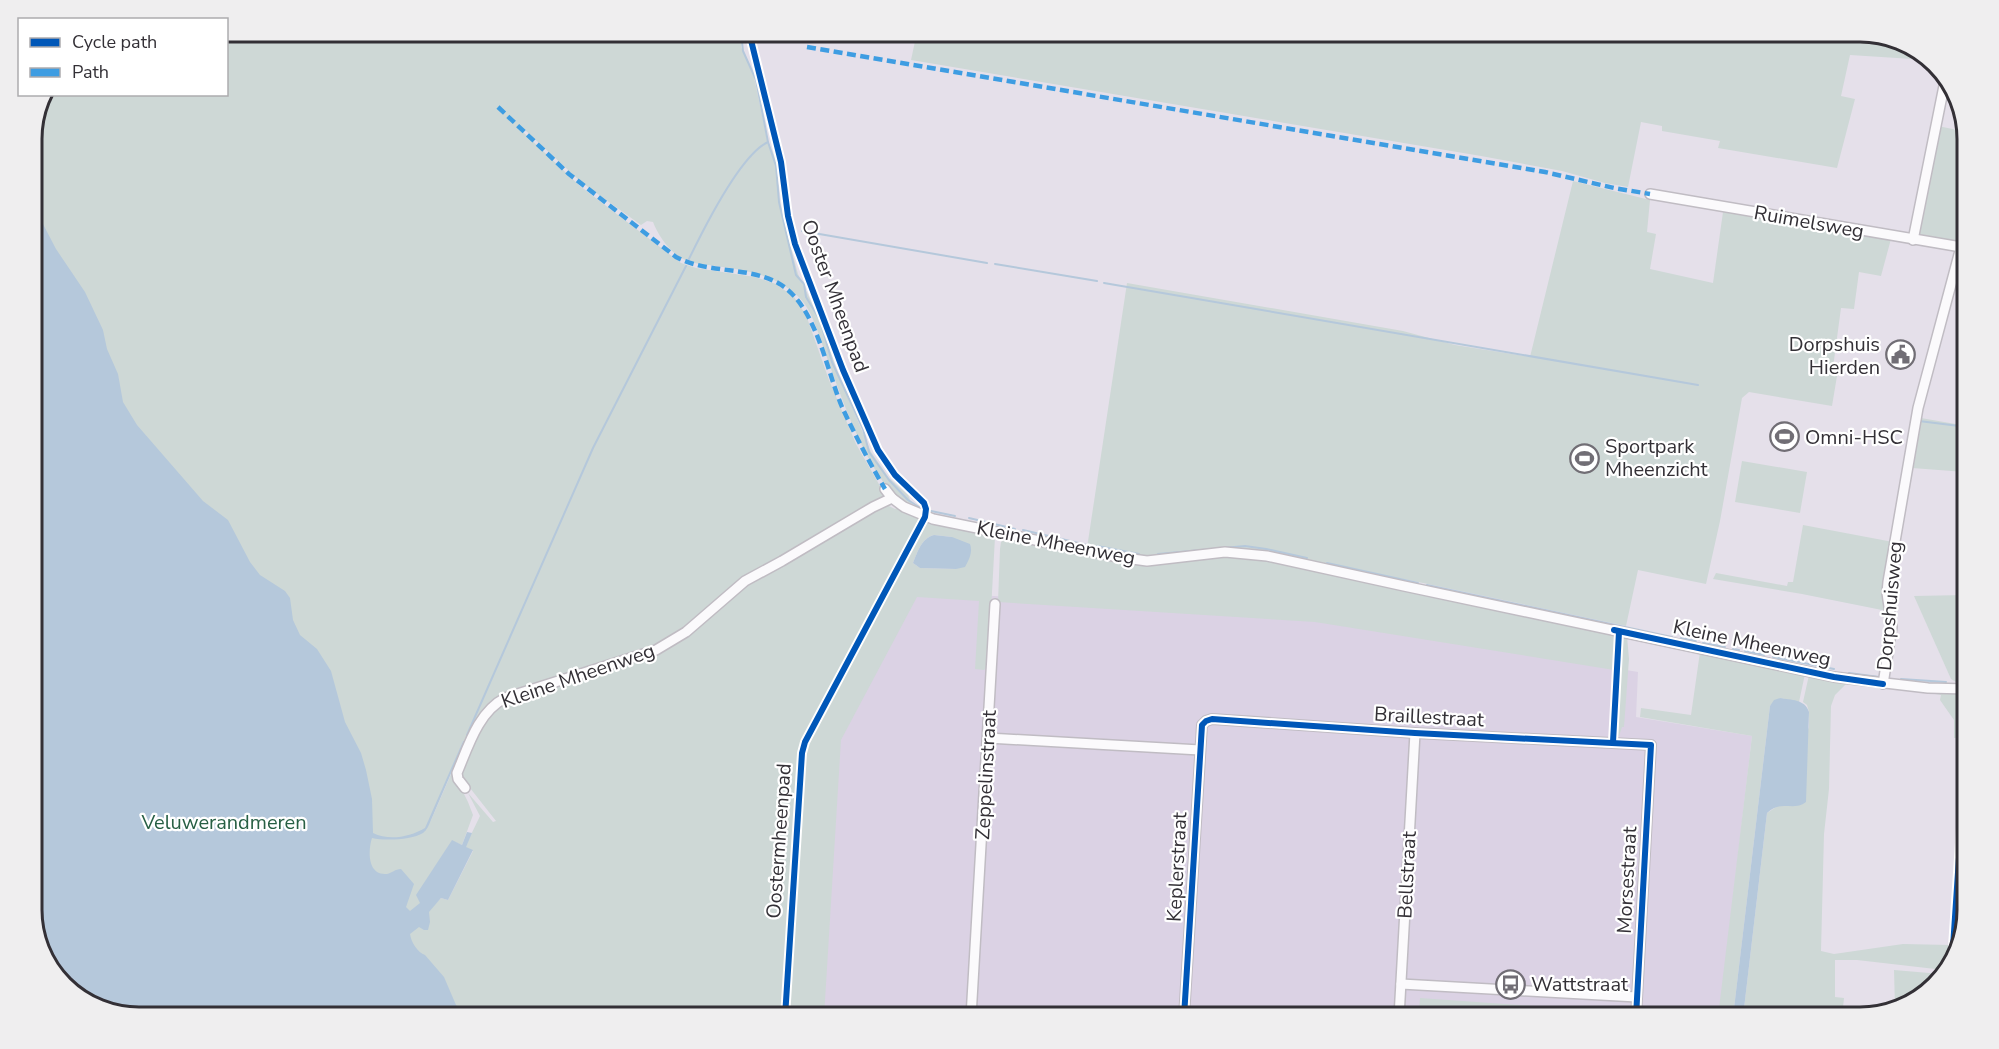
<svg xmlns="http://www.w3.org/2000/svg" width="1999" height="1049" viewBox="0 0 1999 1049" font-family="'Nunito Sans',sans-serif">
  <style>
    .built { fill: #dbd2e4 }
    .green { fill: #ced8d6; fill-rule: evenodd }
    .water { fill: #b5c8db }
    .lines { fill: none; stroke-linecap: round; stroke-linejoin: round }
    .stream { stroke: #b5c8db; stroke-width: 2 }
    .minor-casing { stroke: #c0bcc3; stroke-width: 12 }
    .secondary-casing { stroke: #c0bcc3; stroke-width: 16 }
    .minor { stroke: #fbfafc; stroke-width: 9 }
    .secondary { stroke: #fbfafc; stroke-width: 14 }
    .quiet { stroke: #3e9de2; stroke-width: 4.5; stroke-dasharray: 9 4.5; stroke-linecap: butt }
    .cycleway-casing { stroke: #fff; stroke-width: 10 }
    .cycleway { stroke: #0057b8; stroke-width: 6 }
    .labels { text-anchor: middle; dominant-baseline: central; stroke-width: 4.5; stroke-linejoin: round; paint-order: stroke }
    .street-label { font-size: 20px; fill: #333036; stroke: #fff }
    .poi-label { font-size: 20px; fill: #333036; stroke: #fff; text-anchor: start }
    .park-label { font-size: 20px; fill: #275f44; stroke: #fff }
    .rim { fill: none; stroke: #333036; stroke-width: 3 }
  </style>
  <rect width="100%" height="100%" fill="#e5e0ea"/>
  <!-- built -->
  <polygon class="built" points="913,591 1315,616 1638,672 1636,717 1752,736 1719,1017 821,1017 840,737"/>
  <!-- green -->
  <g class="green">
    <path d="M227,32H744L741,47L754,77L767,139L776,160L780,208L798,274L820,320L838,374L871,452L889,478L908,495L914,509C907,505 900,501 895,496C864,465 840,394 825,352C817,331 812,306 793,292C771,274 744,270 716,266C703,264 688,264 677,255C667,248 657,233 653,222L647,221L641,225L581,182L524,129L522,131L580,186L681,263L696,268L755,277L776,284L794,297L806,315L829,380L856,444L884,493L883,499L856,516L741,581L678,633L662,644L499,699L484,711L455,776L468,802L473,815L462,845L452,841L424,884L435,904L441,898L448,900L473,851L465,847L480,816L468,793L493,822L496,821L459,774C466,750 483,710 508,700L663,650L689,632L745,583L778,567L879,507L887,505L895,509L898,508L921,519L803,741L799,751L783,1017H139L91,1006L50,970L32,918V132L49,95L226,94ZM463,741L465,742L428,827Z"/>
    <polygon points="917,32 1860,32 1908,43 1928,60 1850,55 1841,96 1855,99 1837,168 1718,148 1720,141 1662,131 1662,126 1641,122 1628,187 1605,183 1562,171 1481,156 911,60"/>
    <polygon points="1938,126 1967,132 1967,245 1916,235"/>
    <polygon points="1573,181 1650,200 1647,232 1656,234 1650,269 1713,283 1723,212 1891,239 1881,276 1859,272 1854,309 1841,308 1832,375 1837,376 1832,406 1749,392 1742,398 1720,521 1706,584 1638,570 1626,626 1404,579 1361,575 1267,552 1147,558 1087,548 1127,283 1403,331 1455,345 1530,357"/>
    <polygon points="1921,418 1967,426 1965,472 1912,468"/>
    <polygon points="1742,461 1807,472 1800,513 1735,502"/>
    <path d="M927,521L994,535L995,537L988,666L984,670L975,669L979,601L917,597L841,740L824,1017H787L804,753L808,742L923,523ZM934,535L952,537L956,569L920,568L913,563C918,551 921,539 934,535Z"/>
    <polygon points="1803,525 1893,542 1887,611 1802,594 1713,579 1716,573 1787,586 1788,582 1793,582"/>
    <polygon points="1006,538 1167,563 1238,556 1264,559 1614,634 1616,636 1614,670 1315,622 998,602 1000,549 1001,542"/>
    <polygon points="1965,595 1966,678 1956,682 1951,679 1914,596"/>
    <polygon points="1621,635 1627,636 1629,659 1624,727 1622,727 1619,736 1616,737"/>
    <polygon points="1700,652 1805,674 1799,702 1780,698 1770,706 1733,1017 1718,1017 1752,736 1640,717 1641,708 1691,715"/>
    <polygon points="1809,675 1848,682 1835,695 1831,706 1829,789 1824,834 1821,951 1834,954 1903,944 1950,945 1949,966 1944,970 1857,960 1835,960 1835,997 1844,998 1842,1017 1743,1017 1767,813 1779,805 1809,727 1809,712 1807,705 1803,702"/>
    <path d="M1935,692C1946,692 1958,690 1967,697L1966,737L1954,738V720L1940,700L1941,695L1935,694Z"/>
    <polygon points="1894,970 1941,974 1914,1003 1895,1008"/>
    <polygon points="1420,998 1620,1012 1620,1017 1508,1017 1419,1011"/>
  </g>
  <!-- water -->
  <g class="water">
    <path d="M32,203L56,249L85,292L103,330L107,349L118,374L123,402L137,425L203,501L228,520L250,562L260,575L285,591L290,598L293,620L300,635L317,649L331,671L345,722L361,753L366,770L372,799L373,833C389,841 410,837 425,828L463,741H465L431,820C429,825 427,830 423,833C412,840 385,841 372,838C368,850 367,876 387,874C392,873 395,869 401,869L414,884L406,907L410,911L420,903L416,895L452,840L462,845L467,832L472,833L466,847L473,850L448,900L441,898L429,912L430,922L428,930H424L419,927L410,934C411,942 418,953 425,955L444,977L456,1005L466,1017H139L91,1006L50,970L32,918Z"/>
    <path d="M934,535L952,537L970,544C973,552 969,560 965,567L956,569L920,568L913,563C918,551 921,539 934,535Z"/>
    <path d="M1780,698C1791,700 1805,699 1809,712L1806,802C1793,812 1781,799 1767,813L1743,1017H1733L1770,706L1774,700Z"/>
  </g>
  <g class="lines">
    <!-- stream -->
    <g class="stream">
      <polyline points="741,32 743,51 756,80 768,142 776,166 779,202 796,275 804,284 806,297 820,320 832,362 863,429 869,452 889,480 908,500 922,509"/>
      <polyline points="802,231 987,263"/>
      <path d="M688,261C702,232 740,155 768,142"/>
      <polyline points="995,264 1097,281"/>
      <polyline points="1104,283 1698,385"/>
      <polyline points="1919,421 1967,427"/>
      <polyline points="931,511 955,516"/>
      <polyline points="969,518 1015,529"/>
      <polyline points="1023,530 1087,545"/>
      <polyline points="1097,546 1139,554"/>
      <polyline points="1158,554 1245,546 1266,549 1307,558"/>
      <polyline points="1327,563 1418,583"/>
      <polyline points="1427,585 1672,637"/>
      <polyline points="1681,638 1696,641"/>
      <polyline points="1703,643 1725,647"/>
      <polyline points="1733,649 1739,650"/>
      <polyline points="1745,651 1764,655"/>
      <polyline points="1773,657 1834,669"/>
      <polyline points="1849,673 1879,677"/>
      <polyline points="1901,679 1946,682"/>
      <polyline points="467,735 593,448 686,266"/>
    </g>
    <defs>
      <g id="minor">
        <polyline points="1650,194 1967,248"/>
        <polyline points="1913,240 1946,76"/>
        <polyline points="885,489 892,498 904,507 933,519 1118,557 1147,561 1225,552 1267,556 1404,586 1834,677 1928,688 1967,689"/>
        <polyline points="1883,684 1892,627 1887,593 1888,582 1918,408 1961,247"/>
        <polyline points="988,738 1200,750"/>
        <path d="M465,788L458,779L457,773C468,747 478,712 505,698L656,650L686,632L745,581L782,561L873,507L892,498"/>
        <polyline points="1401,984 1637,997"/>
        <polyline points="971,1017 995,604"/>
        <polyline points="1184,1017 1202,725 1206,721 1212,719 1415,733 1651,745 1636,1017"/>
        <polyline points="1399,1017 1415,733"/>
      </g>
      <polyline id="secondary" points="1962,935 1967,847"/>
    </defs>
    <!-- minor casing -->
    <use href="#minor" class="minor-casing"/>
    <!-- secondary casing -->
    <use href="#secondary" class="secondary-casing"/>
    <!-- minor -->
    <use href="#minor" class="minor"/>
    <!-- secondary -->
    <use href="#secondary" class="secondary"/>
    <!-- quiet -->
    <g class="quiet">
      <polyline points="807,47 1545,172 1614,188 1650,194"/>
      <path d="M498,107L569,174L676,257C708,274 747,266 778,283C816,304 826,369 842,407C855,435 869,462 885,489"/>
    </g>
    <defs>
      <g id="cycleway">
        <polyline points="749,32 781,162 788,216 795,244 843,370 878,450 895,475 924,503 926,509 925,517 805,742 802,753 785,1017"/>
        <polyline points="1967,462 1965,519 1967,591"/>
        <polyline points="1614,630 1834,677 1883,684"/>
        <polyline points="1613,742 1619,632"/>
        <polyline points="1952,962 1967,738"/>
        <polyline points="1184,1017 1202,725 1206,721 1212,719 1415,733 1651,745 1636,1017"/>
      </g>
    </defs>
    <!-- cycleway casing -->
    <use href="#cycleway" class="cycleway-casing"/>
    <!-- cycleway -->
    <use href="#cycleway" class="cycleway"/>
  </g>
  <!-- icons -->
  <defs>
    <symbol id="civic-ring" viewBox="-11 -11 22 22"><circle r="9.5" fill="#fff" stroke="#716e75" stroke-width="1.5"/><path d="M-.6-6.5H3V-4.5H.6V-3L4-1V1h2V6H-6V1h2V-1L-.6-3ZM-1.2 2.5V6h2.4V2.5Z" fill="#716e75"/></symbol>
    <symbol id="stadium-ring" viewBox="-11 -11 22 22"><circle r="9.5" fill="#fff" stroke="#716e75" stroke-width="1.5"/><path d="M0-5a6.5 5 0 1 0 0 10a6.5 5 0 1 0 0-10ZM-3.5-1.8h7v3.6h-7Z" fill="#716e75"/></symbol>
    <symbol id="bus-ring" viewBox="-11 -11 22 22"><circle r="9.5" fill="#fff" stroke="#716e75" stroke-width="1.5"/><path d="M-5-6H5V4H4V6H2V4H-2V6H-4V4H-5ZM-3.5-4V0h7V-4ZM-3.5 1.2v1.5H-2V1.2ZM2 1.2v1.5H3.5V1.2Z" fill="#716e75"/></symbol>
  </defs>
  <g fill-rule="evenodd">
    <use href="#civic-ring" x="1884" y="338" width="33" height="33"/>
    <use href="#stadium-ring" x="1768" y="420" width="33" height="33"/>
    <use href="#stadium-ring" x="1568" y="442" width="33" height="33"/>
    <use href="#bus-ring" x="1494" y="968" width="33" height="33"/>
  </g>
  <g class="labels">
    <!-- street labels -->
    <g class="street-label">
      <text transform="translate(1809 222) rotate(10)">Ruimelsweg</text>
      <text transform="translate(835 296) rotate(70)">Ooster Mheenpad</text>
      <text transform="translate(1056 543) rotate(11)">Kleine Mheenweg</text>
      <text transform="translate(1890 606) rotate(-85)">Dorpshuisweg</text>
      <text transform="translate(1752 643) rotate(12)">Kleine Mheenweg</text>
      <text transform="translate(578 676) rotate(-19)">Kleine Mheenweg</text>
      <text transform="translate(1429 717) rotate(3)">Braillestraat</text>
      <text transform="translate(986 775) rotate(-87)">Zeppelinstraat</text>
      <text transform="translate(779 841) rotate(-86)">Oostermheenpad</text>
      <text transform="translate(1177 867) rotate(-87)">Keplerstraat</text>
      <text transform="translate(1407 875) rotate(-87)">Bellstraat</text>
      <text transform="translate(1627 880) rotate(-87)">Morsestraat</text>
    </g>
    <!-- poi labels -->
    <g class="poi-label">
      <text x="1880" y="344" text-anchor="end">Dorpshuis<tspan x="1880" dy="23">Hierden</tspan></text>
      <text x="1805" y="437">Omni-HSC</text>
      <text x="1605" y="446">Sportpark<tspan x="1605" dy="23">Mheenzicht</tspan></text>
      <text x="1531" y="984">Wattstraat</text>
    </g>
    <!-- park labels -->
    <g class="park-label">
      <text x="224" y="822">Veluwerandmeren</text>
    </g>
  </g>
  <!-- crop -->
  <path d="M0 0H1999V1049H0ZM139 42H1860A97 97 0 0 1 1957 139V910A97 97 0 0 1 1860 1007H139A97 97 0 0 1 42 910V139A97 97 0 0 1 139 42Z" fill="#efeeef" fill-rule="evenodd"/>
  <path class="rim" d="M139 42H1860A97 97 0 0 1 1957 139V910A97 97 0 0 1 1860 1007H139A97 97 0 0 1 42 910V139A97 97 0 0 1 139 42Z"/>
  <!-- legend -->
  <rect x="18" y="18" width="210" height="78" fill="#ffffff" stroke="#adacaf" stroke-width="1.5"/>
  <rect x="30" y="38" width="30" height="9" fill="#0057b8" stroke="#adacaf" stroke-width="1.5"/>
  <text x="72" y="48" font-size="18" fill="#333036">Cycle path</text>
  <rect x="30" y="68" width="30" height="9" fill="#3e9de2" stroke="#adacaf" stroke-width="1.5"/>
  <text x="72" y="78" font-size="18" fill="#333036">Path</text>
</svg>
